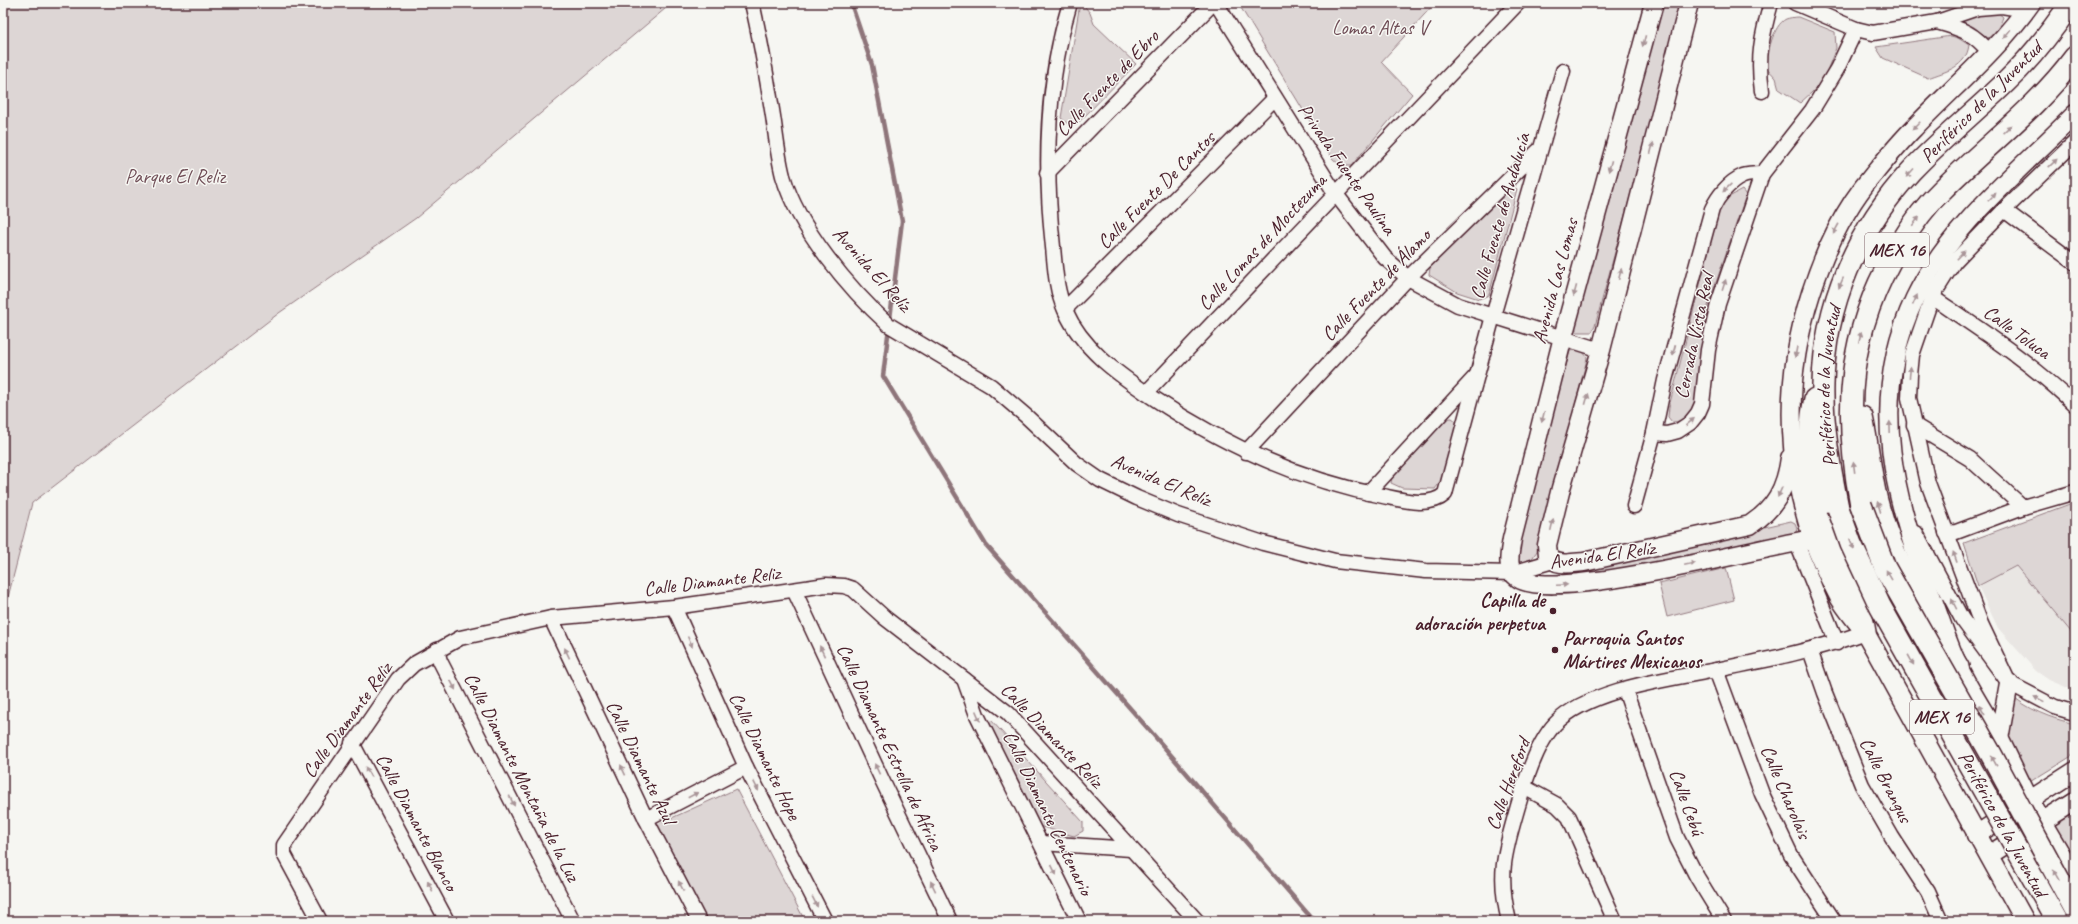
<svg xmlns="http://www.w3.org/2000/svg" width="2078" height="924" viewBox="0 0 2078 924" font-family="Caveat,sans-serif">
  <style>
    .built { fill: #e9e6e3 }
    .green { fill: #ddd6d5; stroke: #947a80 }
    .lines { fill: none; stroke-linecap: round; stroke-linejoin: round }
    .stream { stroke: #8e747a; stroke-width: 4.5 }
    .minor-casing { stroke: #4a1f2b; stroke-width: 17 }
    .major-casing { stroke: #4a1f2b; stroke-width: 21 }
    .highway-casing { stroke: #4a1f2b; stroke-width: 24 }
    .minor { stroke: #f6f6f2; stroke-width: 14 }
    .major { stroke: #f6f6f2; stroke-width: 18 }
    .highway { stroke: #f6f6f2; stroke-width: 21 }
    .highway-bridge-casing { stroke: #4a1f2b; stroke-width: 24; stroke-linecap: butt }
    .highway-bridge { stroke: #f6f6f2; stroke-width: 21 }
    .oneway { fill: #a99598 }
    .poi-dot { fill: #4a1f2b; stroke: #f6f6f2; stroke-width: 1.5 }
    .labels { text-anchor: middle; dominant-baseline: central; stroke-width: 3; stroke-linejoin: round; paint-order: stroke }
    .shield { fill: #f6f6f2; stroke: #7e6067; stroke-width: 1 }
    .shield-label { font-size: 19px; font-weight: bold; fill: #4a1f2b }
    .park-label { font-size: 20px; fill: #6f4d56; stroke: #f6f6f2 }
    .street-label { font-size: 20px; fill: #4a1f2b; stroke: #f6f6f2 }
    .poi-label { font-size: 20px; font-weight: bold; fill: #4a1f2b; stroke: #f6f6f2; text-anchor: end }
  </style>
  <rect width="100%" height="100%" fill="#f6f6f2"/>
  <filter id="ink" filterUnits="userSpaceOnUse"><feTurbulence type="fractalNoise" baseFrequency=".025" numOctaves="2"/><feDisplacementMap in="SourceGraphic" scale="8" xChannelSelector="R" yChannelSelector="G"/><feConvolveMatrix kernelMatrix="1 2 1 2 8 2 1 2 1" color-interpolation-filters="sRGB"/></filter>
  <g filter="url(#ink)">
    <!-- built -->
    <polygon class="built" points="2016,566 2071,632 2075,630 2075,691 2049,680 2036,671 1998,628 1978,586"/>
    <!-- green -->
    <g class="green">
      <polygon points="3,3 672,3 416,218 279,313 32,503 3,617"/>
      <polygon points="1080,3 1082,3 1090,13 1094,24 1136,64 1076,125 1068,124 1061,118"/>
      <polygon points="1238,3 1435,3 1381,62 1412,94 1351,166 1341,166 1333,159"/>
      <polygon points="1663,3 1681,3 1681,8 1595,326 1592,332 1577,332 1574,324"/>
      <path d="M1997,12L2003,17C2000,26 1996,32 1988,38L1974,27L1963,22L1962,17Z"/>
      <path d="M1798,17L1835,32L1836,48L1822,83L1800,103L1779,89L1776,78L1766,67C1767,55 1773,25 1786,19C1789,18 1794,17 1798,17Z"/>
      <path d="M1951,36L1958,38L1969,45C1966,68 1946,71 1928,78L1883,58L1876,47Z"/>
      <polygon points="1512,186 1517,189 1489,295 1479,299 1457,292 1429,275 1430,268"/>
      <path d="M1742,190L1746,195L1707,309L1695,404C1691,415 1684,422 1672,422L1668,417L1669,407L1720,206L1729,197Z"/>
      <polygon points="1576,350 1583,352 1587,357 1586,363 1537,551 1531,560 1520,562 1514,557 1514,550 1570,351"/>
      <polygon points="1452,418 1456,421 1456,428 1441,481 1435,489 1402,488 1391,483 1392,477 1443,419"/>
      <polygon points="2075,502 2075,630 2071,632 2016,566 1978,586 1964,543"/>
      <polygon points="1791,521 1795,523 1797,528 1796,533 1579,581 1569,577 1571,571"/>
      <polygon points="1726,568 1734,600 1667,617 1659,584"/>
      <path d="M2009,693C2028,710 2050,718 2075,724V754L2028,783L2006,738Z"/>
      <polygon points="991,720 1083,822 1083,831 1074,836 1042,827 1035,823 985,725"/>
      <polygon points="736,789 804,919 802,921 703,921 654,826"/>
      <polygon points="2075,809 2075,862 2052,824"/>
    </g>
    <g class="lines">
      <!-- stream -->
      <polyline class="stream" points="851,3 872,65 902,221 883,376 986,545 1151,732 1314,921"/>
      <defs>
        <g id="minor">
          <path d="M752,3C761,41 767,78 773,116C776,136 778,157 783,176C798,228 849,289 889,325L991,386L1026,416L1077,464L1100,480L1137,498L1178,515L1263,543L1335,561L1426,571L1512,573L1553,561"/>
          <path d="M1070,3C1046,83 1044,164 1053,247C1055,267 1056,291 1065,310C1082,349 1118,374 1152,397C1222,444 1299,480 1383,496C1402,500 1430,508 1445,494L1493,316L1563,71"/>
          <polyline points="1216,3 1335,193 1385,258 1408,278 1458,305 1601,350"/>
          <polyline points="1795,3 1856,29 1873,33 1937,22 1978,8 2002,6 2026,10"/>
          <path d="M1937,22C1962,29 1974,33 1990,53"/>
          <path d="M1762,91C1757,57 1762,35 1771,3"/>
          <polyline points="1047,173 1213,3"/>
          <polyline points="2004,210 2075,263"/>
          <path d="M1932,297C1982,331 2032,363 2075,405"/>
          <polyline points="1065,309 1275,98"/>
          <polyline points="1146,393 1518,3"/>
          <polyline points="1914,425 1970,459 2023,507"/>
          <polyline points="1654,433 1667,434 1678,431 1690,423 1698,413 1702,404 1708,350 1718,304 1762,174 1812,110 1837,69 1856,29"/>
          <polyline points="1246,452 1408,278 1538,151"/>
          <polyline points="1368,493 1476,376"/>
          <path d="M1634,506L1654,433L1665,380L1712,209C1718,196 1729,182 1743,176C1748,174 1756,174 1762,174"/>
          <polyline points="1916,533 1962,619 2009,683 2055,707 2075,713"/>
          <polyline points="1946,533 1956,532 2023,507 2075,492"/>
          <polyline points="1796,541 1837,643"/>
          <polyline points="794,590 883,782 950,921"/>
          <polyline points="674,607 746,767 825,921"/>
          <polyline points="551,618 646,819 699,921"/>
          <polyline points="437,650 440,661 573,921"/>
          <polyline points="1810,650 1825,693 1862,785 1892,837 1928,892 1941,921"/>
          <polyline points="1716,670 1762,794 1791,855 1834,921"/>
          <polyline points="964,679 977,715 1079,921"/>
          <polyline points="2009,683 1981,624 1928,483 1909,398 1910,375 1912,355 1932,297 1954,262 2004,210 2075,142"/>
          <polyline points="1625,690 1677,838 1697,877 1724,921"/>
          <polyline points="352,743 447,921"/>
          <polyline points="1524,787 1557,805 1569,817 1615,921"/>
          <polyline points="646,819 746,767"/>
          <polyline points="1041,843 1131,849"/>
          <polyline points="320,921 284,854 284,845 398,679 414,664 460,638 551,618 674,607 826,585 844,586 853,589 885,618 1008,713 1197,921"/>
          <path d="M1509,921C1497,874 1505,851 1518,806C1525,781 1537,743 1555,724C1588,689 1670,679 1716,670C1766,660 1817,650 1865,632"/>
        </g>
        <g id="major">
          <path d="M1654,3L1563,337L1512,539C1510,553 1505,569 1518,578C1553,603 1761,547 1813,539"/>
          <path d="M1689,3L1601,350L1561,488L1547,545L1548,555C1555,567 1572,563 1584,562L1750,525C1775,508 1786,489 1790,458"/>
          <path d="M2075,114C2020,170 1949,227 1915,298C1866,401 1895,503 1934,603C1942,624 1949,647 1959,668C1971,693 1987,716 2000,740C2010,760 2019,780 2029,799C2044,826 2060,852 2075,878"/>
          <polyline points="1999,739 2009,683"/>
          <polyline points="1976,835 2075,771"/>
          <polyline points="1989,855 2075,801"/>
          <path d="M2025,921L1865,632C1856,621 1846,609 1839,597C1787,502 1778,396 1811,293C1825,250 1843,210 1873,175C1886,159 1899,143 1914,128C1953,87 1998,50 2031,3"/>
        </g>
        <g id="highway">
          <path d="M1815,399C1803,445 1820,518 1838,561C1849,585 1861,606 1865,632"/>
          <path d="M1862,417C1868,444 1870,473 1877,501C1892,561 1926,614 1958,667"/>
          <path d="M1861,505C1843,410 1847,331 1899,246C1911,226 1926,205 1943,189C1987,145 2038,107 2075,57"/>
          <path id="s1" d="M1838,508C1830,468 1822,426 1823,385C1824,305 1857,230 1911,171C1940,140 1975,112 2006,82C2030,59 2052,31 2071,3"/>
        </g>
      </defs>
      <!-- minor casing -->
      <use href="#minor" class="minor-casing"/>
      <!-- major casing -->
      <use href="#major" class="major-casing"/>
      <!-- highway casing -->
      <use href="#highway" class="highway-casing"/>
      <!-- minor -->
      <use href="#minor" class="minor"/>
      <!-- major -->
      <use href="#major" class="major"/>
      <!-- highway -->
      <use href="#highway" class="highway"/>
      <defs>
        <g id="highway-bridge">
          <polyline points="1861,505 1885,568 1991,754 2075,909"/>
          <polyline points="1838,508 1851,544 1880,606 2057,921"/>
        </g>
      </defs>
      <!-- highway-bridge casing -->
      <use href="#highway-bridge" class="highway-bridge-casing"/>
      <!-- highway-bridge -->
      <use href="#highway-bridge" class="highway-bridge"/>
    </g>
    <!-- one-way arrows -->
    <defs><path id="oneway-solid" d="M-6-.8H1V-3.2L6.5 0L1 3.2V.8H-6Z"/></defs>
    <g class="oneway">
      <use href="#oneway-solid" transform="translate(2007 34) rotate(129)"/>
      <use href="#oneway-solid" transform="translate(1644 41) rotate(105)"/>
      <use href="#oneway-solid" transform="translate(1916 126) rotate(135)"/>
      <use href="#oneway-solid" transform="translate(2007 129) rotate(-43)"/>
      <use href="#oneway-solid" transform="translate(1652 148) rotate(-76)"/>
      <use href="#oneway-solid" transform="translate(2053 163) rotate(-44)"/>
      <use href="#oneway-solid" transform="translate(1610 166) rotate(105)"/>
      <use href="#oneway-solid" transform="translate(1910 173) rotate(132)"/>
      <use href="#oneway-solid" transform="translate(1727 188) rotate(137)"/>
      <use href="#oneway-solid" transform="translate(1992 197) rotate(-45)"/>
      <use href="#oneway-solid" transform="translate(1916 221) rotate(-51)"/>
      <use href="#oneway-solid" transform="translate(1836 229) rotate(119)"/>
      <use href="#oneway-solid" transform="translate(1961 255) rotate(-46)"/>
      <use href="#oneway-solid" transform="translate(1620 274) rotate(-76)"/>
      <use href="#oneway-solid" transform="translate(1841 283) rotate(114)"/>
      <use href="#oneway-solid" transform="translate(1724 285) rotate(-72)"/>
      <use href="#oneway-solid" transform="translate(1575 291) rotate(105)"/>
      <use href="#oneway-solid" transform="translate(1915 300) rotate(-66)"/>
      <use href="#oneway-solid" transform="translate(1860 337) rotate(-77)"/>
      <use href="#oneway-solid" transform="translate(1674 350) rotate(105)"/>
      <use href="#oneway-solid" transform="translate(1796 352) rotate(100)"/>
      <use href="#oneway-solid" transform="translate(1910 372) rotate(-84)"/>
      <use href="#oneway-solid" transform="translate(1587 399) rotate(-74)"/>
      <use href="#oneway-solid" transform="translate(1543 417) rotate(104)"/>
      <use href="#oneway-solid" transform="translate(1690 422) rotate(-40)"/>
      <use href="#oneway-solid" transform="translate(1890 427) rotate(-92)"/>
      <use href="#oneway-solid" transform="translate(1854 467) rotate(-97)"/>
      <use href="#oneway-solid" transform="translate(1780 492) rotate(114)"/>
      <use href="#oneway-solid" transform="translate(1879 507) rotate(-107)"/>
      <use href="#oneway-solid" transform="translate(1552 525) rotate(-77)"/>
      <use href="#oneway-solid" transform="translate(1852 544) rotate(67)"/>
      <use href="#oneway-solid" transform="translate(1955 557) rotate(-110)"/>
      <use href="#oneway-solid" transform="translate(1690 564) rotate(-12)"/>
      <use href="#oneway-solid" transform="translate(1889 575) rotate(-120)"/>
      <use href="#oneway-solid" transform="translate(1562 585) rotate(-3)"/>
      <use href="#oneway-solid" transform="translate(1954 604) rotate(-117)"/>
      <use href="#oneway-solid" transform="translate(690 642) rotate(66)"/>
      <use href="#oneway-solid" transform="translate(822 651) rotate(-115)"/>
      <use href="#oneway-solid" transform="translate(567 653) rotate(-115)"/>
      <use href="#oneway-solid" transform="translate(1911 660) rotate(61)"/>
      <use href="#oneway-solid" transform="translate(453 685) rotate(63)"/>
      <use href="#oneway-solid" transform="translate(2039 699) rotate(-154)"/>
      <use href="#oneway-solid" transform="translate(1982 710) rotate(-120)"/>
      <use href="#oneway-solid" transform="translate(978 716) rotate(67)"/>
      <use href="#oneway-solid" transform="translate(1994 761) rotate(-119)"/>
      <use href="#oneway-solid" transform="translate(877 769) rotate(-115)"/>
      <use href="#oneway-solid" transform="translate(623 770) rotate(-115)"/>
      <use href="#oneway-solid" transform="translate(368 772) rotate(-119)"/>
      <use href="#oneway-solid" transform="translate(756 786) rotate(63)"/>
      <use href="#oneway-solid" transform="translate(693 795) rotate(-28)"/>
      <use href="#oneway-solid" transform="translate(512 801) rotate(63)"/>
      <use href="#oneway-solid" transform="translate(1054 870) rotate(64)"/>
      <use href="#oneway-solid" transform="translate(2056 875) rotate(-119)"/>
      <use href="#oneway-solid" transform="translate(430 886) rotate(-117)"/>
      <use href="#oneway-solid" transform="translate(681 886) rotate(-118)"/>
      <use href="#oneway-solid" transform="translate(933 886) rotate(-116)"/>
      <use href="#oneway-solid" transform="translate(815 902) rotate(63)"/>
    </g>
  </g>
  <!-- markers -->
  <g class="poi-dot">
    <circle cx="1553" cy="611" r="4"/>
    <circle cx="1555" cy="650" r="4"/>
  </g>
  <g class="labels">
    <!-- shield labels -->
    <g class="shield">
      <rect x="1865" y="233" width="64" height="34" rx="3"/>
      <rect x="1910" y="700" width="64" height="34" rx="3"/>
    </g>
    <g class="shield-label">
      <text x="1897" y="250">MEX 16</text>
      <text x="1942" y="717">MEX 16</text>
    </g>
    <!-- park labels -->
    <g class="park-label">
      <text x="1380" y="27">Lomas Altas V</text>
      <text x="175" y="176">Parque El Reliz</text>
    </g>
    <!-- street labels -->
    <g class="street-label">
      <text transform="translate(1107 83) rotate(-46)">Calle Fuente de Ebro</text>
      <text transform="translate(1981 102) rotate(-45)">Periférico de la Juventud</text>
      <text transform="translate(1347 169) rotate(55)">Privada Fuente Paulina</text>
      <text transform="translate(1156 190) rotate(-45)">Calle Fuente De Cantos</text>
      <text transform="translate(1500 216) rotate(-74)">Calle Fuente de Andalucía</text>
      <text transform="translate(1262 242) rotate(-47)">Calle Lomas de Moctezuma</text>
      <text transform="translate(872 269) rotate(48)">Avenida El Relíz</text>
      <text transform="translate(1555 281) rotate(-75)">Avenida Las Lomas</text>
      <text transform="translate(1376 285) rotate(-46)">Calle Fuente de Álamo</text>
      <text transform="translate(2017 332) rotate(36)">Calle Toluca</text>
      <text transform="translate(1694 336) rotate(-78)">Cerrada Vista Real</text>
      <text stroke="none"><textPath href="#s1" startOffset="123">Periférico de la Juventud</textPath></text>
      <text transform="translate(1161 480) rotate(23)">Avenida El Relíz</text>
      <text transform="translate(1602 555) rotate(-8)">Avenida El Relíz</text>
      <text transform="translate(712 581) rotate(-7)">Calle Diamante Reliz</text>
      <text transform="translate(347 720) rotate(-54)">Calle Diamante Reliz</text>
      <text transform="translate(1052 735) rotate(46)">Calle Diamante Reliz</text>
      <text transform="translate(890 747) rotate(65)">Calle Diamante Estrella de Africa</text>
      <text transform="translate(765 756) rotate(64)">Calle Diamante Hope</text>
      <text transform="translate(641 762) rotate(64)">Calle Diamante Azul</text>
      <text transform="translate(522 777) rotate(63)">Calle Diamante Montaña de la Luz</text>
      <text transform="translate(1886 780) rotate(63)">Calle Brangus</text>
      <text transform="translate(1508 784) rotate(-70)">Calle Hereford</text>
      <text transform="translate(1786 792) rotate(67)">Calle Charolais</text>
      <text transform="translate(1687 802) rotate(70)">Calle Cebú</text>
      <text transform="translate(1048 813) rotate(64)">Calle Diamante Centenario</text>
      <text transform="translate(417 822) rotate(62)">Calle Diamante Blanco</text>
      <text transform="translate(2003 824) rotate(61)">Periférico de la Juventud</text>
    </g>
    <!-- poi labels -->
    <g class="poi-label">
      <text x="1545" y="600">Capilla de<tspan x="1545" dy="23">adoración perpetua</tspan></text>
      <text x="1563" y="638" text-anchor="start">Parroquia Santos<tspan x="1563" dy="23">Mártires Mexicanos</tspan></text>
    </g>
  </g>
  <!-- margin -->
  <rect width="2078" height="924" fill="none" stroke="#f6f6f2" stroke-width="16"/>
  <rect x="8" y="8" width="2062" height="908" fill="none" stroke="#4a1f2b" stroke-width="1.5" filter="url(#ink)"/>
</svg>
